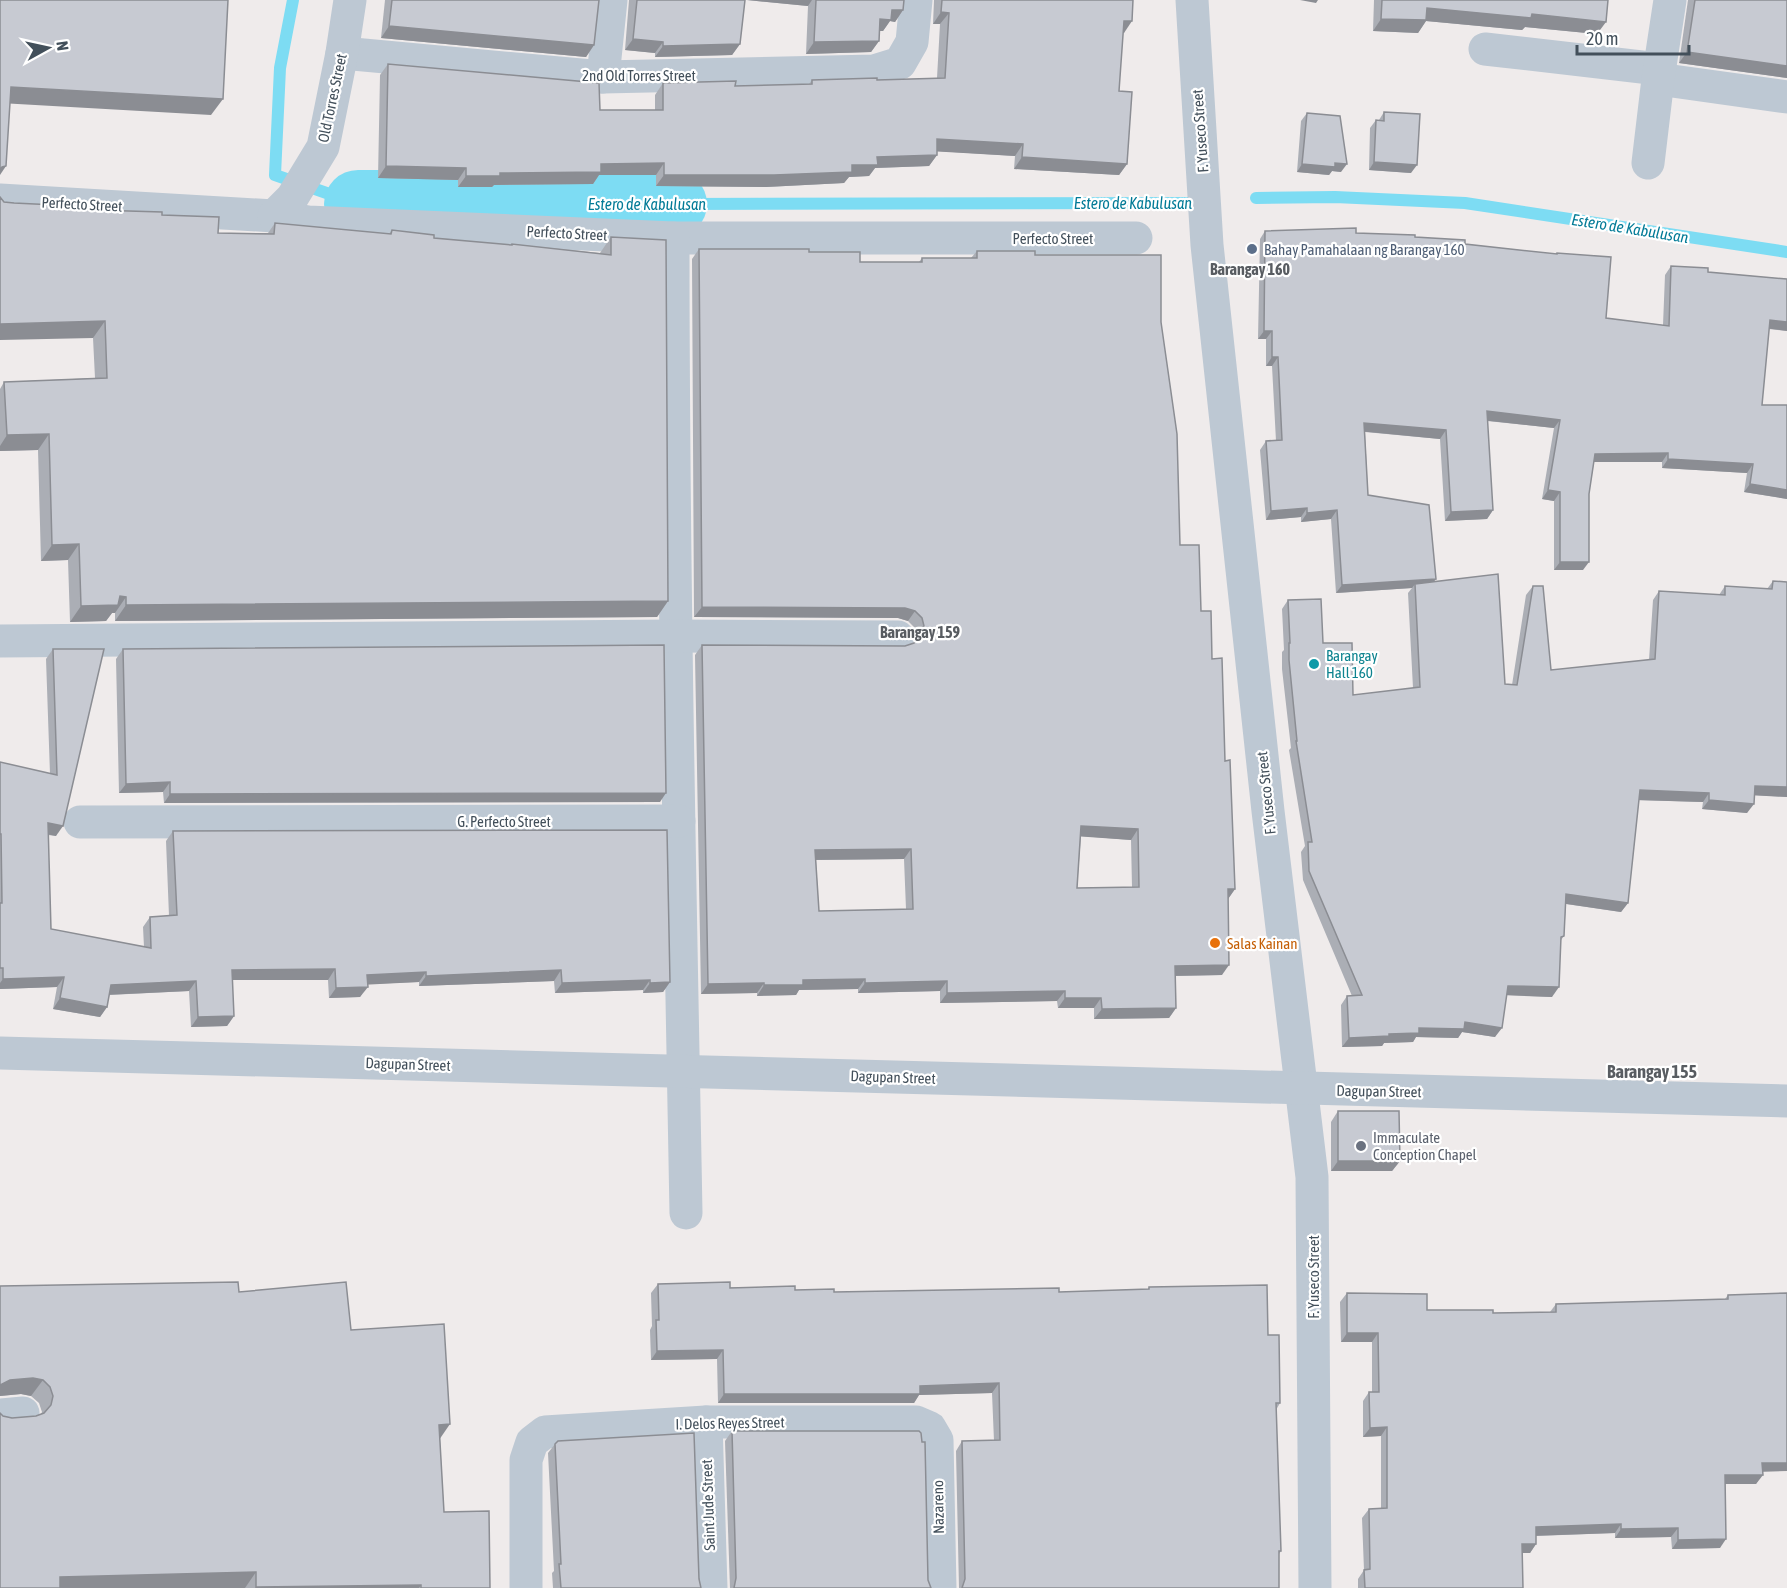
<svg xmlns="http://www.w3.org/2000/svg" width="1787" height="1588" viewBox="0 0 1787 1588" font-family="'Asap Condensed',sans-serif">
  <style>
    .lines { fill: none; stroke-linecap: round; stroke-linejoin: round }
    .stream { stroke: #7ddcf3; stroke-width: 12 }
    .river { stroke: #7ddcf3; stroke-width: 68 }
    .minor { stroke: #bdc8d3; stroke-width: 33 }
    .wall { fill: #abaeb5; fill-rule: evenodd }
    .shaded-wall { fill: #8b8d93 }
    .building { fill: #c7cad2; stroke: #8b8d93; stroke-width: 1.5; fill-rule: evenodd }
    .service-dot { fill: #5c6f8a; stroke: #fff; stroke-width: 2 }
    .culture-dot { fill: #0f9aa8; stroke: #fff; stroke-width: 2 }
    .food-dot { fill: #e8710a; stroke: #fff; stroke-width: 2 }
    .worship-dot { fill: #6b7280; stroke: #fff; stroke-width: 2 }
    .labels { text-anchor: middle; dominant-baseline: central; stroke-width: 4.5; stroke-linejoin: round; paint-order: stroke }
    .street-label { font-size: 15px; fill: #424f5a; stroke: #fff }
    .service-label { font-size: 15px; fill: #4e5e75; stroke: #fff; text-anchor: start }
    .culture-label { font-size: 15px; fill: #0d838f; stroke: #fff; text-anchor: start }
    .food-label { font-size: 15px; fill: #c56008; stroke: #fff; text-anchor: start }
    .worship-label { font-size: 15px; fill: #5b616d; stroke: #fff; text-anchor: start }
    .water-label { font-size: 16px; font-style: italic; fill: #037b97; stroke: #fff }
    .neighbourhood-label { font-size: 16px; font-weight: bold; fill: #585c61; stroke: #fff }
    .quarter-label { font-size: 18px; font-weight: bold; fill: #585c61; stroke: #fff }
  </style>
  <rect width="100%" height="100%" fill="#efebeb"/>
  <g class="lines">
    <!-- stream -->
    <g class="stream">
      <polyline points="293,0 280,68 275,175 358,204"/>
      <polyline points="1256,198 1335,197 1465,203 1787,252"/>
      <polyline points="673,204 1201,203"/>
    </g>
    <!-- river -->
    <polyline class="river" points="358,204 673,204"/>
    <!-- minor -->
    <g class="minor">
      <polyline points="1192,0 1207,245 1268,811 1312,1177 1315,1588"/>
      <polyline points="1485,49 1659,69"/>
      <polyline points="342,53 603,77 874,71 900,63 912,42 916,0"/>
      <polyline points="603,77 611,0"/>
      <polyline points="1658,79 1787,97"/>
      <polyline points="1648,163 1658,79 1670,0"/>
      <polyline points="0,200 274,216 308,222 673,238 1136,238"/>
      <polyline points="274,216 292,198 323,147 342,53 350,0"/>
      <path d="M673,238C673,563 680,888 686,1213"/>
      <polyline points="0,641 675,636 898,637"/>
      <polyline points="80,822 679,821"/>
      <polyline points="0,1053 1787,1101"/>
      <polyline points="0,1415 23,1413"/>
      <polyline points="706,1422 711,1588"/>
      <polyline points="526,1588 526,1460 532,1442 545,1432 706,1422 916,1422 930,1428 937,1440 940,1588"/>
    </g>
  </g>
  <!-- wall -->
  <g class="wall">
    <polygon points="385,0 599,0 594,45 586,57 381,38"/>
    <polygon points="629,0 745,0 740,44 732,55 655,57 655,53 625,50"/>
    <polygon points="747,0 904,0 903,10 895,22 890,21 883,31 880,31 879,41 871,52 806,54 808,6"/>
    <polygon points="934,0 1133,0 1124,33 1123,33 1119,91 1127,164 1119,175 1014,169 1015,156 937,151 937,155 929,166 875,168 869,176 849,177 844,183 766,187 656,186 656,175 599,175 593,184 494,185 492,187 458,187 458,180 378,178 380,75 388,64 600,110 655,110 655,95 663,83 735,86 809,84 812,80 877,80 937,78 940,24 933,24"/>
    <polygon points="1374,0 1608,0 1597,34 1525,27 1522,30 1426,21 1418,33 1373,31"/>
    <polygon points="1688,0 1787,0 1787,78 1679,63"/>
    <polygon points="1384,112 1411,173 1369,170 1370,128 1376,120 1379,120"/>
    <polygon points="1307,113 1341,172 1332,171 1329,175 1297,172 1301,121"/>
    <polygon points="4,202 95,210 162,215 218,233 268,233 275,223 389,234 392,230 434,238 511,245 512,244 600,253 611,237 668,601 657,617 115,621 115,613 112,613 106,621 70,622 68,560 41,561 38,450 0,451 0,389 4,382 95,378 93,338"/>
    <polygon points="1265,231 1356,233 1415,237 1465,244 1556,254 1557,253 1606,318 1663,325 1665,275 1671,266 1708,272 1787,279 1787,331 1769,329 1762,405 1787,405 1787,499 1744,492 1747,473 1662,468 1662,462 1594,462 1589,494 1583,570 1554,570 1554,501 1542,499 1554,428 1487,421 1493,510 1487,519 1445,521 1440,439 1365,432 1368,495 1434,582 1505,684 1512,685 1526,595 1533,586 1551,670 1649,660 1653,600 1659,591 1719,595 1725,586 1767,589 1773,581 1787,582 1787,797 1754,795 1747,813 1702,809 1703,802 1639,800 1628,903 1621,912 1566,904 1564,936 1561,940 1552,997 1507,995 1495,1037 1462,1032 1458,1038 1416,1037 1413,1042 1384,1043 1382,1046 1342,1047 1341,1005 1347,996 1352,996 1303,880 1301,852 1305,846 1289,750 1291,748 1282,669 1282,652 1284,650 1282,609 1288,600 1323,643 1353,695 1413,688 1408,593 1412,588 1336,593 1331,519 1301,522 1301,517 1266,520 1260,450 1266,441 1276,441 1272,366 1266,366 1266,339 1258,339 1260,239"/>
    <path d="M699,249L809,252L860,262H919L922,258H971L977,251L1035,255L1161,322L1180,545L1201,611L1212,659L1225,761L1235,889L1228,899L1222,975L1176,976V1008L1169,1018L1094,1019V1008H1058L1057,1001L940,1003V991L858,993V989L799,990L796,995L757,996V993L701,994L695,655L702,645L905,646L914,643L917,636L915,628L908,621L898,618L694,617L692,259ZM1081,836L1131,840L1132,887L1077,888ZM904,859L906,909L819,911L816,860Z"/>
    <polygon points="53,649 104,649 56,836 48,835 51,929 144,947 143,927 150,917 169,916 166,841 173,831 670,982 663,992 643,993 643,990 555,993 554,981 419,986 419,982 367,984 360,997 329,998 328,980 232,980 234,1016 227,1026 191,1027 189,991 109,995 107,1007 100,1017 53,1009 57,987 0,989 0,762 50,774 46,659"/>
    <polygon points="123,649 660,802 164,803 163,792 119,793 116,659"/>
    <polygon points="1338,1111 1400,1161 1392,1171 1331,1171 1331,1122"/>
    <polygon points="658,1284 834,1292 1059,1292 1148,1289 1149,1287 1268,1335 1280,1403 1276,1410 1281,1551 1279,1554 1279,1588 959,1588 956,1451 962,1441 994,1441 992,1393 919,1395 914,1403 718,1403 717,1359 651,1360 650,1330 652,1326 651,1293"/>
    <polygon points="0,1286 239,1292 351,1330 440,1439 444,1512 490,1588 0,1588 3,1416 12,1418 36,1416 41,1414 42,1412 39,1403 31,1396 21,1394 0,1396"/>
    <polygon points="1347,1293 1427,1310 1493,1313 1550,1312 1556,1304 1725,1299 1728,1295 1763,1472 1756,1484 1725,1484 1720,1548 1672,1549 1671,1537 1615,1538 1615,1533 1536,1536 1536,1544 1530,1553 1522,1553 1523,1588 1358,1588 1358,1579 1364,1570 1362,1518 1369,1509 1381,1508 1381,1436 1363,1437 1363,1401 1369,1392 1372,1392 1372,1342 1341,1342 1340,1302"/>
    <polygon points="732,1431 928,1580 931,1588 730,1588 725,1441"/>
    <polygon points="555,1444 699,1579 701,1588 553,1588 552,1573 554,1571 548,1453"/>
  </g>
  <!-- shaded-wall -->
  <g class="shaded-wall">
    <polygon points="747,0 812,0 808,6"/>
    <polygon points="1300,0 1318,0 1316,3"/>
    <polygon points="1427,8 1532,14 1606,22 1597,34 1525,27 1522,30 1426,21 1418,33 1373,31 1381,19"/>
    <polygon points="892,10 903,10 895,22 890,21 883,31 872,31 880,19"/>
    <polygon points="941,12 949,13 940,24 933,24"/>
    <polygon points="1124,21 1132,21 1124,33 1116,32"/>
    <polygon points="389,26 594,45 586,57 381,38"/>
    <polygon points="633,39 663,42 655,53 625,50"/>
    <polygon points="879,41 871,52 806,54 814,42"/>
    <polygon points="740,44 732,55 655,57 663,46"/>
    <polygon points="1687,52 1787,66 1787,78 1679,63"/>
    <polygon points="11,87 223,99 211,115 0,103"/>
    <polygon points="937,139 1023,144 1015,156 929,151"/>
    <polygon points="937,155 929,166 875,168 869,176 849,177 844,183 766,187 656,186 664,175 852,165 877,157"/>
    <polygon points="1022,157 1127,164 1119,175 1014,169"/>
    <polygon points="1374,162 1417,165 1411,173 1369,170"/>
    <polygon points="664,163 656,175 599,175 593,184 494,185 492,187 458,187 466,176 601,164"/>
    <polygon points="1335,163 1347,164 1341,172 1332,171 1329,175 1297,172 1302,164"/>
    <polygon points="6,166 0,175 0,170 2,167"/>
    <polygon points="386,166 466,168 458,180 378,178"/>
    <polygon points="1770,320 1787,322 1787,331 1764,328"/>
    <polygon points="105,321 93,338 0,340 0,324"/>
    <polygon points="1264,331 1272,331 1266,339 1258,339"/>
    <polygon points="1272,357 1278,357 1272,366 1266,366"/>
    <polygon points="1487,411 1560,420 1554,428 1481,420"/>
    <polygon points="1364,423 1446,430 1440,439 1358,431"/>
    <polygon points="49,434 38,450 0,451 0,446 7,435"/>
    <polygon points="1668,453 1662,462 1589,462 1595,454"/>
    <polygon points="1668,459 1753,464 1747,473 1662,468"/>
    <polygon points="1750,484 1787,490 1787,499 1744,492"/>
    <polygon points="1548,490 1560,492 1554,501 1542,499"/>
    <polygon points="1307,508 1301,517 1266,520 1271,511"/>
    <polygon points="1337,510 1331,519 1301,522 1307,513"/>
    <polygon points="1493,510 1487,519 1445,521 1451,512"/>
    <polygon points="79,544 68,560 41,561 52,545"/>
    <polygon points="1560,562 1589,562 1583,570 1554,570"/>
    <polygon points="1436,579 1430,587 1415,584 1412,588 1336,593 1342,585"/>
    <polygon points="120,596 126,597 115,613 112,613 106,621 70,622 81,606"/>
    <polygon points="668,601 657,617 115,621 126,605"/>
    <polygon points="702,607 905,608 915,611 908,621 898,618 694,617"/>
    <polygon points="170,782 163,792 119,793 126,784"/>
    <polygon points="1755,786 1787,787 1787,797 1748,795"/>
    <polygon points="1640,790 1709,793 1703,802 1634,800"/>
    <polygon points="666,793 660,802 164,803 170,794"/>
    <polygon points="1709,800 1754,804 1747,813 1702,809"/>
    <polygon points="48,823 63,826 56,836 41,833"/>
    <polygon points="1081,826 1138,829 1131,840 1074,836"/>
    <polygon points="911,849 904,859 808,860 815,850"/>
    <polygon points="1228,889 1235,889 1228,899"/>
    <polygon points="1566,894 1628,903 1621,912 1560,903"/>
    <polygon points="1229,965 1222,975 1168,976 1175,966"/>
    <polygon points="335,969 328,980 225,980 232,970"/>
    <polygon points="561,970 554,981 419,986 426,976"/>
    <polygon points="426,972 419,982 360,985 367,975"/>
    <polygon points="64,977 57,987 0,989 0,983 3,979"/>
    <polygon points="865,979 858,989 799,990 796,995 757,996 764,985 803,980"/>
    <polygon points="650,980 643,990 555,993 562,983"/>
    <polygon points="196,981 189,991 104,995 111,985"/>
    <polygon points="947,981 940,991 858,993 865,983"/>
    <polygon points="670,982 663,992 643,993 650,983"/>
    <polygon points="764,983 757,993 701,994 708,984"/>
    <polygon points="1508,986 1559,987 1552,997 1502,995"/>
    <polygon points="368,987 360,997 329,998 336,988"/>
    <polygon points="1065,991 1057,1001 940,1003 947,993"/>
    <polygon points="60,998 107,1007 100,1017 53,1009"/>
    <polygon points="1065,998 1101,998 1094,1008 1058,1008"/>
    <polygon points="1176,1008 1169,1018 1094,1019 1102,1009"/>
    <polygon points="234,1016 227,1026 191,1027 198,1017"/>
    <polygon points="1465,1022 1502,1028 1495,1037 1462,1032 1458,1038 1416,1037 1413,1042 1384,1043 1382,1046 1342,1047 1349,1038 1389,1034 1419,1028"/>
    <polygon points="1338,1161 1400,1161 1392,1171 1331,1171"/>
    <polygon points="1347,1333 1378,1333 1372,1342 1341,1342"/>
    <polygon points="723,1350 717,1359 651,1360 657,1351"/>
    <polygon points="33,1378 43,1380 31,1396 21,1394 0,1396 0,1385 1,1383 10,1380"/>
    <polygon points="999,1383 992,1393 919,1395 914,1403 718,1403 724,1394"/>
    <polygon points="450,1424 439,1440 439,1425"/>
    <polygon points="1387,1427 1381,1436 1363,1437 1370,1428"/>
    <polygon points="1762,1463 1787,1463 1787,1471 1756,1472"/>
    <polygon points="1725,1475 1763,1475 1756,1484 1718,1484"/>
    <polygon points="1621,1524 1615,1533 1529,1536 1536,1527"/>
    <polygon points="1678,1528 1671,1537 1615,1538 1621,1529"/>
    <polygon points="1726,1539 1720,1548 1672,1549 1678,1540"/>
    <polygon points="1522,1544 1536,1544 1530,1553 1516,1553"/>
    <polygon points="256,1572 245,1588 7,1588 60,1577"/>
    <polygon points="421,1585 419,1588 255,1588 256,1587"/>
  </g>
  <!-- building -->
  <g class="building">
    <polygon points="0,0 228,0 223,99 11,87 6,166 2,167 0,170"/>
    <polygon points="392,0 599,0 594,45 389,26"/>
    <polygon points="637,0 745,0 740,44 663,46 663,42 633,39"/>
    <polygon points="816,0 904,0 903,10 892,10 891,20 880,19 879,41 814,42"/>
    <polygon points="942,0 1133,0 1132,21 1124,21 1119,91 1132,92 1127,164 1022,157 1023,144 937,139 937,155 877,157 878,165 852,165 852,172 774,175 664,175 664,163 601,164 601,172 500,173 500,176 466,176 466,168 386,166 388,64 599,83 600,110 663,110 663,83 736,81 735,86 812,84 812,80 877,78 877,80 945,78 949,13 941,12"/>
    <polygon points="1382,0 1608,0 1606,22 1532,14 1531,18 1427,8 1426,20 1381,19"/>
    <polygon points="1695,0 1787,0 1787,66 1687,52"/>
    <polygon points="1384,112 1420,114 1417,165 1374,162 1376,120 1384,121"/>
    <polygon points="1307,113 1340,116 1347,164 1335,163 1335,167 1302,164"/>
    <polygon points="0,197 4,202 14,203 96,207 95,210 162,212 162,215 219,217 218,233 274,234 275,223 391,234 392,230 434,235 434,238 512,245 512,244 611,255 611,237 666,240 668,601 126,605 126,597 120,596 118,605 81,606 79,544 52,545 49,434 7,435 4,382 107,378 105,321 0,324"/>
    <polygon points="1356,228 1356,233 1415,235 1415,237 1465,240 1465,244 1557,254 1557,253 1611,257 1606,318 1669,326 1671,266 1708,268 1708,272 1787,279 1787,322 1770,320 1762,405 1787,405 1787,490 1750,484 1753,464 1668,459 1668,453 1595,454 1589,494 1589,562 1560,562 1560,492 1548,490 1560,420 1487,411 1493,510 1451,512 1446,430 1364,423 1368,495 1429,505 1436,579 1342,585 1337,510 1307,513 1307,508 1271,511 1266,441 1282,440 1278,357 1272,357 1272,331 1264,331 1265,231"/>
    <path d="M699,249H809V252H860V262H922V258H977V251H1035V255H1161V322L1177,434L1180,545H1199L1201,611H1211L1212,659L1222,658L1225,761L1230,760L1235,889H1228L1229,965L1175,966L1176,1008L1102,1009L1101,998H1065V991L947,993V981L865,983V979L803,980V985H764V983L708,984L702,645L905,646L914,643L921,637L924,626L922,618L915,611L905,608L702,607ZM1081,826L1138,829L1139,887L1077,888ZM911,849L913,909L819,911L815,850Z"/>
    <polygon points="1498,574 1505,684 1517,685 1533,586 1543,586 1551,670 1655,659 1659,591 1725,595 1725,586 1772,589 1773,581 1787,582 1787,787 1755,786 1754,804 1709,800 1709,793 1640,790 1628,903 1566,894 1564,936 1561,937 1559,987 1508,986 1502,1028 1465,1022 1464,1029 1419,1028 1419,1033 1389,1034 1389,1036 1349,1038 1347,996 1362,995 1309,871 1308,842 1312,842 1296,741 1297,741 1289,660 1289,643 1290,643 1288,600 1321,599 1323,643 1352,643 1353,695 1420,687 1415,584"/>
    <polygon points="664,645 666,793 170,794 170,782 126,784 123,649"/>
    <polygon points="53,649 104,649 63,826 48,823 51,929 151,948 150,917 177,915 173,831 667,830 670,982 650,983 650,980 562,983 561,970 426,976 426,972 367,975 368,987 336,988 335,969 232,970 234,1016 198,1017 196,981 111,985 107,1007 60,998 64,977 3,979 3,968 0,968 0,903 2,903 1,834 0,834 0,762 57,775"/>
    <polygon points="1338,1111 1399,1111 1400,1161 1338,1161"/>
    <polygon points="238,1282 239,1292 346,1282 351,1330 444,1324 450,1424 439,1425 444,1512 489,1511 490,1588 421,1588 421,1585 256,1587 256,1572 60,1577 60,1588 0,1588 0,1413 3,1416 12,1418 36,1416 44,1413 51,1405 53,1396 50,1387 43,1380 33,1378 10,1380 0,1385 0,1286"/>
    <polygon points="730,1282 730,1288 795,1286 795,1290 834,1289 834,1292 1059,1288 1059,1292 1149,1289 1149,1287 1267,1285 1268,1335 1279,1335 1280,1403 1276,1403 1281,1551 1279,1551 1279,1588 962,1588 965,1579 962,1441 1000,1440 999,1383 920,1386 920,1394 724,1394 723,1350 657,1351 656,1320 659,1320 658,1284"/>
    <polygon points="1347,1293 1427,1294 1427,1310 1493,1310 1493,1313 1556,1312 1556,1304 1728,1299 1728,1295 1787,1293 1787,1463 1762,1463 1763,1475 1725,1475 1726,1539 1678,1540 1678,1528 1621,1529 1621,1524 1536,1527 1536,1544 1522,1544 1523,1588 1365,1588 1364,1570 1370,1569 1369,1509 1387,1508 1387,1427 1370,1428 1369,1392 1379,1392 1378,1333 1347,1333"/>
    <polygon points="732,1431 919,1431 921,1433 922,1442 925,1442 928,1580 931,1588 734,1588 736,1578"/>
    <polygon points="694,1433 699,1579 701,1588 561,1588 559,1564 561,1564 555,1444 558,1441"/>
  </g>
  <!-- markers -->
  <circle class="service-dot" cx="1252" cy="249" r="6"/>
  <circle class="culture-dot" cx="1314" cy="664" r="6"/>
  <circle class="food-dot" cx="1215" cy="943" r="6"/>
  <circle class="worship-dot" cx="1361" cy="1146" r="6"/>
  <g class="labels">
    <!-- street labels -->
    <g class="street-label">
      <text x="639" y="75">2nd Old Torres Street</text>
      <text transform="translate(332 98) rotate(-78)">Old Torres Street</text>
      <text transform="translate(1200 131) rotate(-94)">F. Yuseco Street</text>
      <text transform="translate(82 204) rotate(3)">Perfecto Street</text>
      <text transform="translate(567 233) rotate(3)">Perfecto Street</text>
      <text x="1053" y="238">Perfecto Street</text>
      <text transform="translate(1266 793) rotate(-96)">F. Yuseco Street</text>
      <text x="504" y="821">G. Perfecto Street</text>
      <text transform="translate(408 1064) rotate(2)">Dagupan Street</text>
      <text transform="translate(893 1077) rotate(2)">Dagupan Street</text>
      <text transform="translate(1379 1091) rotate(1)">Dagupan Street</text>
      <text transform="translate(1313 1277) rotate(-90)">F. Yuseco Street</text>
      <text transform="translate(730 1423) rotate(-1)">I. Delos Reyes Street</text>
      <text transform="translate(708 1505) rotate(-92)">Saint Jude Street</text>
      <text transform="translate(938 1507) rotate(-91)">Nazareno</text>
    </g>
    <!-- service labels -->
    <g class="service-label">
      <text x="1264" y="249">Bahay Pamahalaan ng Barangay 160</text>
    </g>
    <!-- culture labels -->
    <g class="culture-label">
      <text x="1326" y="655">Barangay<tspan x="1326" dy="17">Hall 160</tspan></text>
    </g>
    <!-- food labels -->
    <g class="food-label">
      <text x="1227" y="943">Salas Kainan</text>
    </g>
    <!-- worship labels -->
    <g class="worship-label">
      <text x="1373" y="1137">Immaculate<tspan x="1373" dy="17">Conception Chapel</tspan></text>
    </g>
    <!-- water labels -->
    <g class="water-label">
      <text x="1133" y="203">Estero de Kabulusan</text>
      <text x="647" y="204">Estero de Kabulusan</text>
      <text transform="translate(1630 228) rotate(9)">Estero de Kabulusan</text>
    </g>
    <!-- neighbourhood labels -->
    <g class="neighbourhood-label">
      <text x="1250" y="269">Barangay 160</text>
      <text x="920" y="632">Barangay 159</text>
    </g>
    <!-- quarter labels -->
    <g class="quarter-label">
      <text x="1652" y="1071">Barangay 155</text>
    </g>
  </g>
  <!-- north arrow -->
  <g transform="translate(48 48) rotate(82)" stroke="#ffffff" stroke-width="4.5" paint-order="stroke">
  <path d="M0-4.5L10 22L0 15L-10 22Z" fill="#424f5a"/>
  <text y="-9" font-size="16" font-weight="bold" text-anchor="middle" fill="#424f5a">N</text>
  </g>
  <!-- scale -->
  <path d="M1577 45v9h112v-9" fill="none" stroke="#424f5a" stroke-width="3"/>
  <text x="1586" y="45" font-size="18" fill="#424f5a" stroke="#ffffff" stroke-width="4.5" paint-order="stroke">20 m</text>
</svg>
